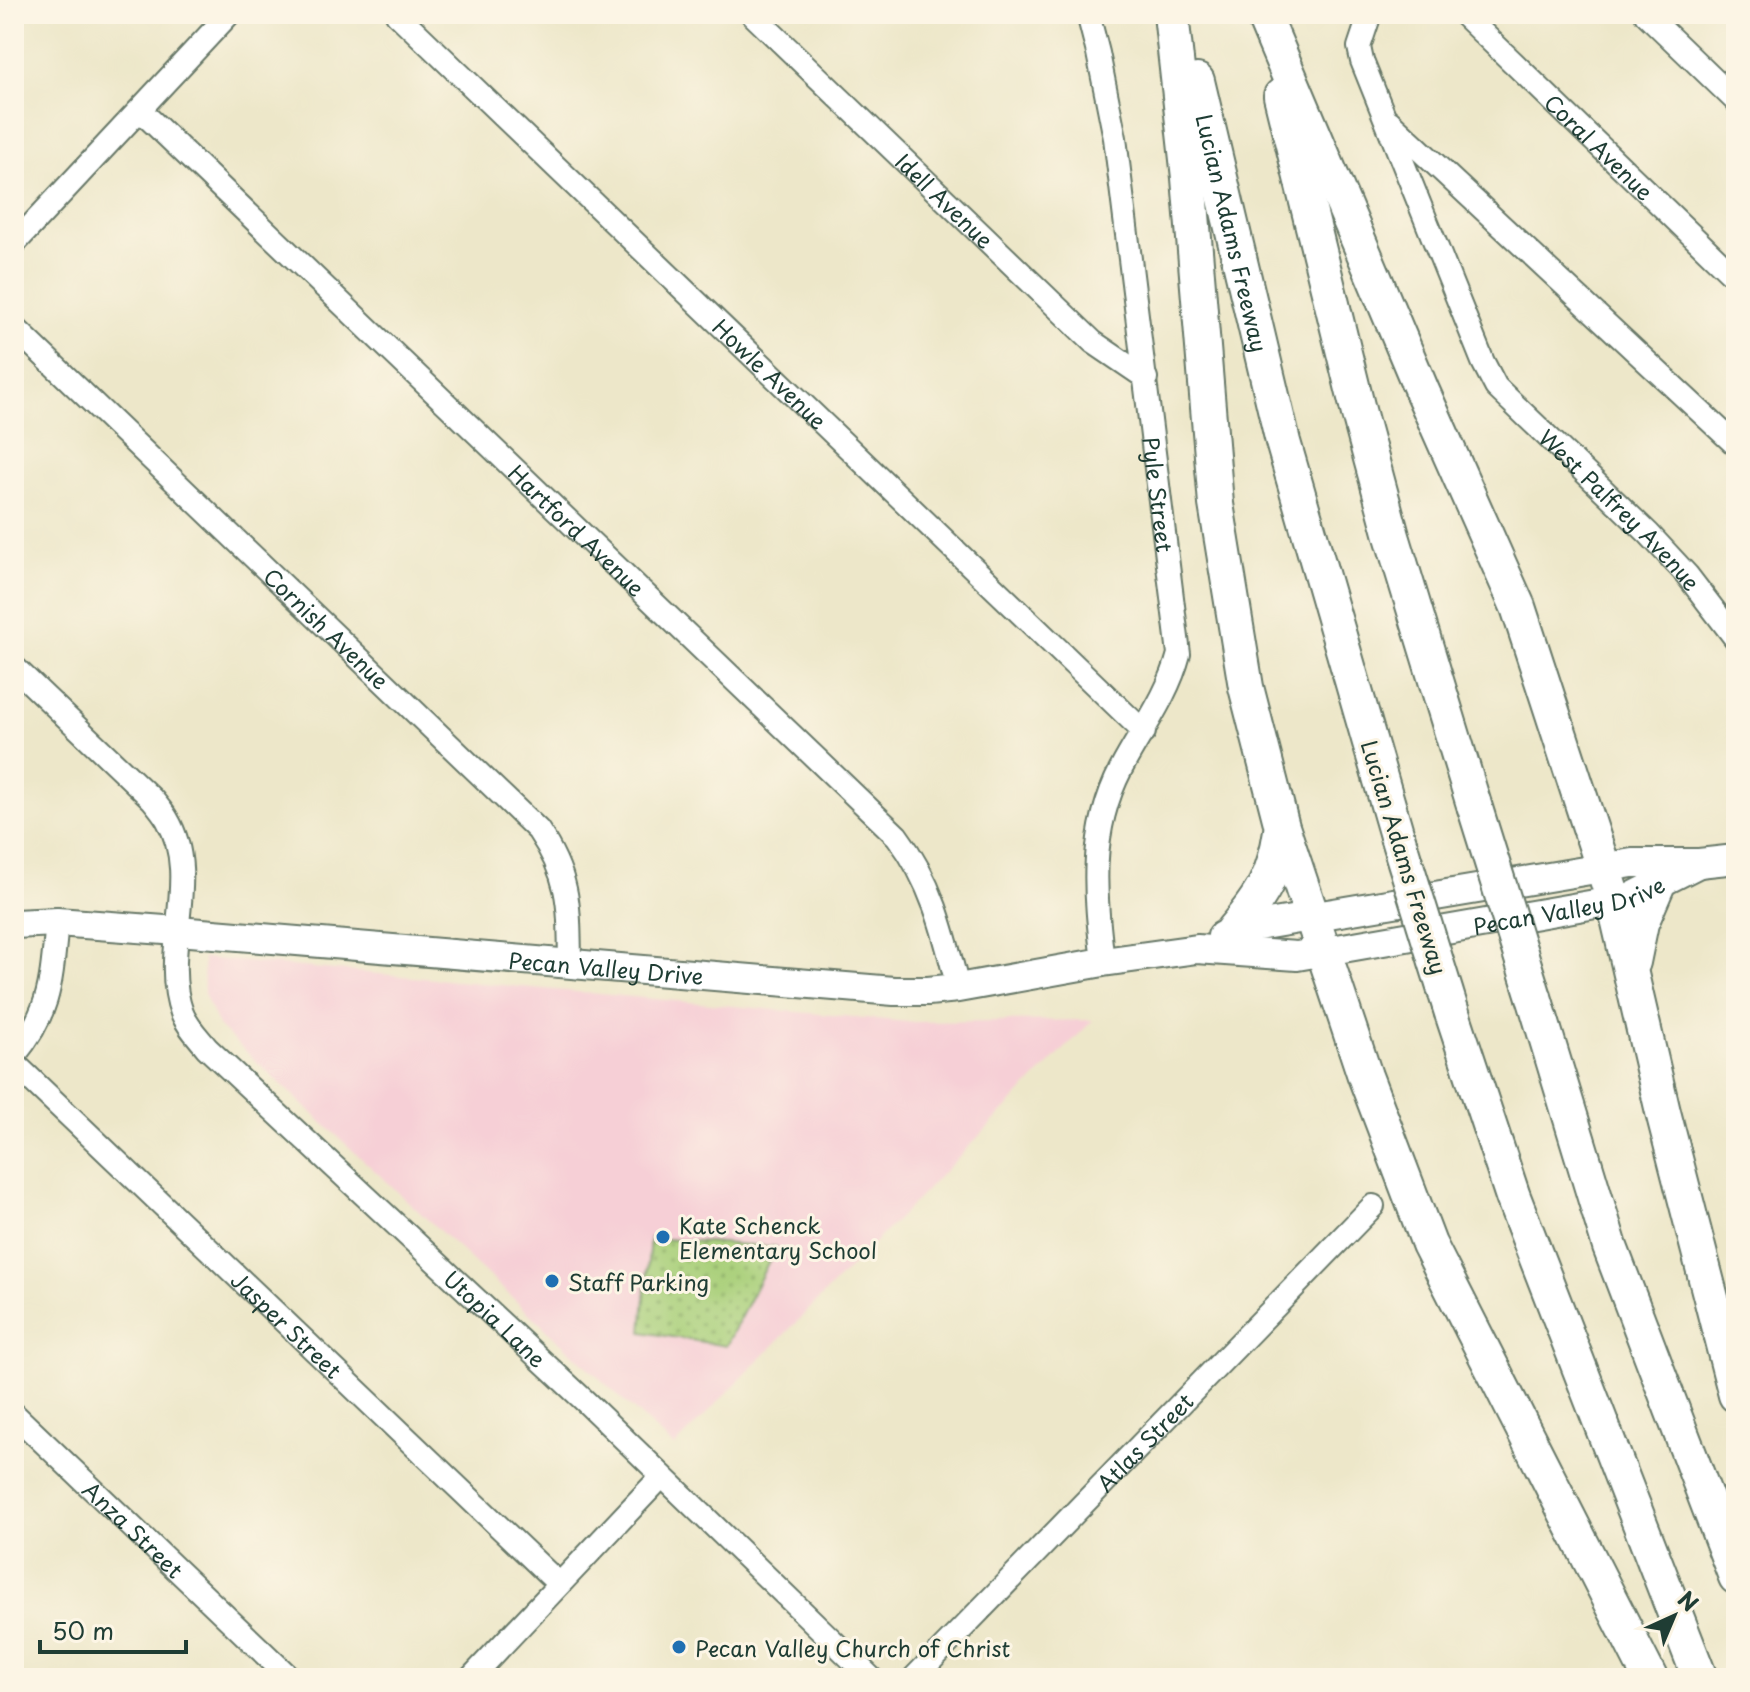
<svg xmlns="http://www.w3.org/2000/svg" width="1750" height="1692" viewBox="0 0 1750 1692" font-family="'Playpen Sans',sans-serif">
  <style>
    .built { fill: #f6cfd6 }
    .park { fill: url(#park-dots); stroke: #648658; stroke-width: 2 }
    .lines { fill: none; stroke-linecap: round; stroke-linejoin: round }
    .minor-casing { stroke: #677868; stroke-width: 26 }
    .major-casing { stroke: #677868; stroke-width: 32 }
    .highway-casing { stroke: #677868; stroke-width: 38 }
    .minor { stroke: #fff; stroke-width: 22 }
    .major { stroke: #fff; stroke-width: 28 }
    .highway { stroke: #fff; stroke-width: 34 }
    .highway-bridge-casing { stroke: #677868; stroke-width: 38; stroke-linecap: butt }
    .highway-bridge { stroke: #fff; stroke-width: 34 }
    .poi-dot { fill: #1f6fb2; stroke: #fcf5e5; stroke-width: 3 }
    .labels { text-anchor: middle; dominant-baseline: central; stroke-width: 6; stroke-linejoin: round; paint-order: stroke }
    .street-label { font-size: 22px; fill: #1f3d34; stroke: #fcf5e5 }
    .poi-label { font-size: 22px; fill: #1f3d34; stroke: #fcf5e5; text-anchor: start }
  </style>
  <defs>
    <pattern id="park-dots" width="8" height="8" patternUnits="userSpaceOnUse" patternTransform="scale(2)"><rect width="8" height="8" fill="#aad07b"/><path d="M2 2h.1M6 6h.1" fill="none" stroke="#8aaa66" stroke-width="1.8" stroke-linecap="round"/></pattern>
  </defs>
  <rect width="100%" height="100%" fill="#fcf5e5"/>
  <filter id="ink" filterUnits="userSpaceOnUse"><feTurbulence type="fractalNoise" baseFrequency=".0125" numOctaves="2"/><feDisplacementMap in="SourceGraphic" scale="16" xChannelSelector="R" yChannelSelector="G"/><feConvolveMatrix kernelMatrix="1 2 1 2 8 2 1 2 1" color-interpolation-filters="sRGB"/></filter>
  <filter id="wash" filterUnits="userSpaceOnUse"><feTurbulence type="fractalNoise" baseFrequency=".006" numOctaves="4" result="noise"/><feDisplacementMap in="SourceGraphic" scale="32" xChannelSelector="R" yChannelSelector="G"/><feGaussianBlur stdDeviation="1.8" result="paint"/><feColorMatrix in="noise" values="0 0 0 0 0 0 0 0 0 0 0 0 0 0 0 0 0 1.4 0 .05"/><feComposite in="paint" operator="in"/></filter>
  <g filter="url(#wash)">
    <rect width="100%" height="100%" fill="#ede7c9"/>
    <!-- built -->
    <polygon class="built" points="203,958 909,1022 1093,1020 674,1447 219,1027 204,994"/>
    <!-- park -->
    <polygon class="park" points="650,1238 776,1247 726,1346 642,1332"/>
  </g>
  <g filter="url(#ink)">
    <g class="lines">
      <defs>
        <g id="minor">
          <path id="s1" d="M397,14L1144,732"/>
          <path id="s2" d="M752,14L1093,342L1146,378"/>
          <path id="s3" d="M1088,14L1098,53L1115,138L1179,654C1168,696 1141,731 1121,769C1088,833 1095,894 1103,962"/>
          <path id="s4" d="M1370,14L1359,47L1362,61L1483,362L1496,387L1649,534L1687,575L1736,639"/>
          <path id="s5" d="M1463,14L1736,278"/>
          <polyline points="1646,14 1736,101"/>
          <path id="s6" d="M140,110L897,836C932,882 944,932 958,988"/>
          <polyline points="1389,121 1736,445"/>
          <polyline points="14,244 229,14"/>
          <path id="s7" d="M14,327L538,830C571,879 569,907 570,963"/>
          <path id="s8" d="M14,667L152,799C157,805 163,812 167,819C202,878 159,951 182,1013C187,1026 198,1037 207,1048L587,1403L871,1678"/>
          <path d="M14,1056C52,1010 51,980 57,922"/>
          <path id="s9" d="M14,1063L559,1584"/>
          <path id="s10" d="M14,1414L290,1678"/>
          <polyline points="471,1678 662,1476"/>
          <path id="s11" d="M914,1678L1373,1206"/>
        </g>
        <g id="major">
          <path id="s12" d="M14,924L57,922L178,931L894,991H928L958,988L1103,962L1197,949L1297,956L1630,898L1699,863"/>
          <polyline points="1222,936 1233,930 1632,863 1699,863 1736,859"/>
        </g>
        <g id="highway">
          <polyline points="1171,14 1189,178 1216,504 1246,687 1282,827 1365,1076 1429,1244 1650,1678"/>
          <polyline points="1263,14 1422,391 1518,607 1614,901 1663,1112 1736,1395"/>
          <path id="s13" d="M1197,81L1283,442L1397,836"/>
          <polyline points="1281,96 1359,414 1392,536 1474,805"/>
          <path d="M1233,930C1263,894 1274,877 1281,831"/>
          <polyline points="1633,962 1641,923 1657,886"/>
          <polyline points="1534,997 1610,1247 1736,1577"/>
          <polyline points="1452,1013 1513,1197 1700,1678"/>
        </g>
      </defs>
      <!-- minor casing -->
      <use href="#minor" class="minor-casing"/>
      <!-- major casing -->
      <use href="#major" class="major-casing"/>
      <!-- highway casing -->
      <use href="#highway" class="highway-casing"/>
      <!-- minor -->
      <use href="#minor" class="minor"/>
      <!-- major -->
      <use href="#major" class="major"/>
      <!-- highway -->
      <use href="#highway" class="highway"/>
      <defs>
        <g id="highway-bridge">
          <polyline points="1474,805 1534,997"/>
          <polyline points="1397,836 1452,1013"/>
        </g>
      </defs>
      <!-- highway-bridge casing -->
      <use href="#highway-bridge" class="highway-bridge-casing"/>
      <!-- highway-bridge -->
      <use href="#highway-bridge" class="highway-bridge"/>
    </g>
  </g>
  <!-- markers -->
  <g class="poi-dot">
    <circle cx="663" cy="1237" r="8"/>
    <circle cx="552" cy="1281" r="8"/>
    <circle cx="679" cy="1647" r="8"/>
  </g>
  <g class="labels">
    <!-- street labels -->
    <g class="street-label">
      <text stroke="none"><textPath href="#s5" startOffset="190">Coral Avenue</textPath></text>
      <text stroke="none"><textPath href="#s2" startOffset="268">Idell Avenue</textPath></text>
      <text stroke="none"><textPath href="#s13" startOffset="156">Lucian Adams Freeway</textPath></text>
      <text stroke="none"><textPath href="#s1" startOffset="518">Howle Avenue</textPath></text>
      <text stroke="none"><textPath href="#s3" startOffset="486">Pyle Street</textPath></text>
      <text stroke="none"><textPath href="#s4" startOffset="576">West Palfrey Avenue</textPath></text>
      <text stroke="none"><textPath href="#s6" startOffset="606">Hartford Avenue</textPath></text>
      <text stroke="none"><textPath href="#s7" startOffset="434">Cornish Avenue</textPath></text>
      <text transform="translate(1405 857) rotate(73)">Lucian Adams Freeway</text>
      <text stroke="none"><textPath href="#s12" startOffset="1566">Pecan Valley Drive</textPath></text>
      <text stroke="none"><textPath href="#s12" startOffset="594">Pecan Valley Drive</textPath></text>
      <text stroke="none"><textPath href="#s8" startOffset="852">Utopia Lane</textPath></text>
      <text stroke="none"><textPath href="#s9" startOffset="378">Jasper Street</textPath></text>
      <text stroke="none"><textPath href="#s11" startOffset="330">Atlas Street</textPath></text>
      <text stroke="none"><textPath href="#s10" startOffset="166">Anza Street</textPath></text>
    </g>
    <!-- poi labels -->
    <g class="poi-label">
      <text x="679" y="1224">Kate Schenck<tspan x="679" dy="25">Elementary School</tspan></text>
      <text x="568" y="1281">Staff Parking</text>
      <text x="695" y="1647">Pecan Valley Church of Christ</text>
    </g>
  </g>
  <!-- margin -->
  <rect width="1750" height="1692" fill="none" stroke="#fcf5e5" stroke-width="48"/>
  <!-- north arrow -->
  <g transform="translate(1674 1616) rotate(44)" stroke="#fcf5e5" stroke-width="6" paint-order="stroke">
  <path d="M0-6L14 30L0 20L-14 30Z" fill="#1f3d34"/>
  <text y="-12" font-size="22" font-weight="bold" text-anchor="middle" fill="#1f3d34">N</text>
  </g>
  <!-- scale -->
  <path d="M40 1640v12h146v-12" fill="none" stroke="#1f3d34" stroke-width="4"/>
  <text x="52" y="1640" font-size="24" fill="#1f3d34" stroke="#fcf5e5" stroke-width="6" paint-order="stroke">50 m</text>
</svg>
